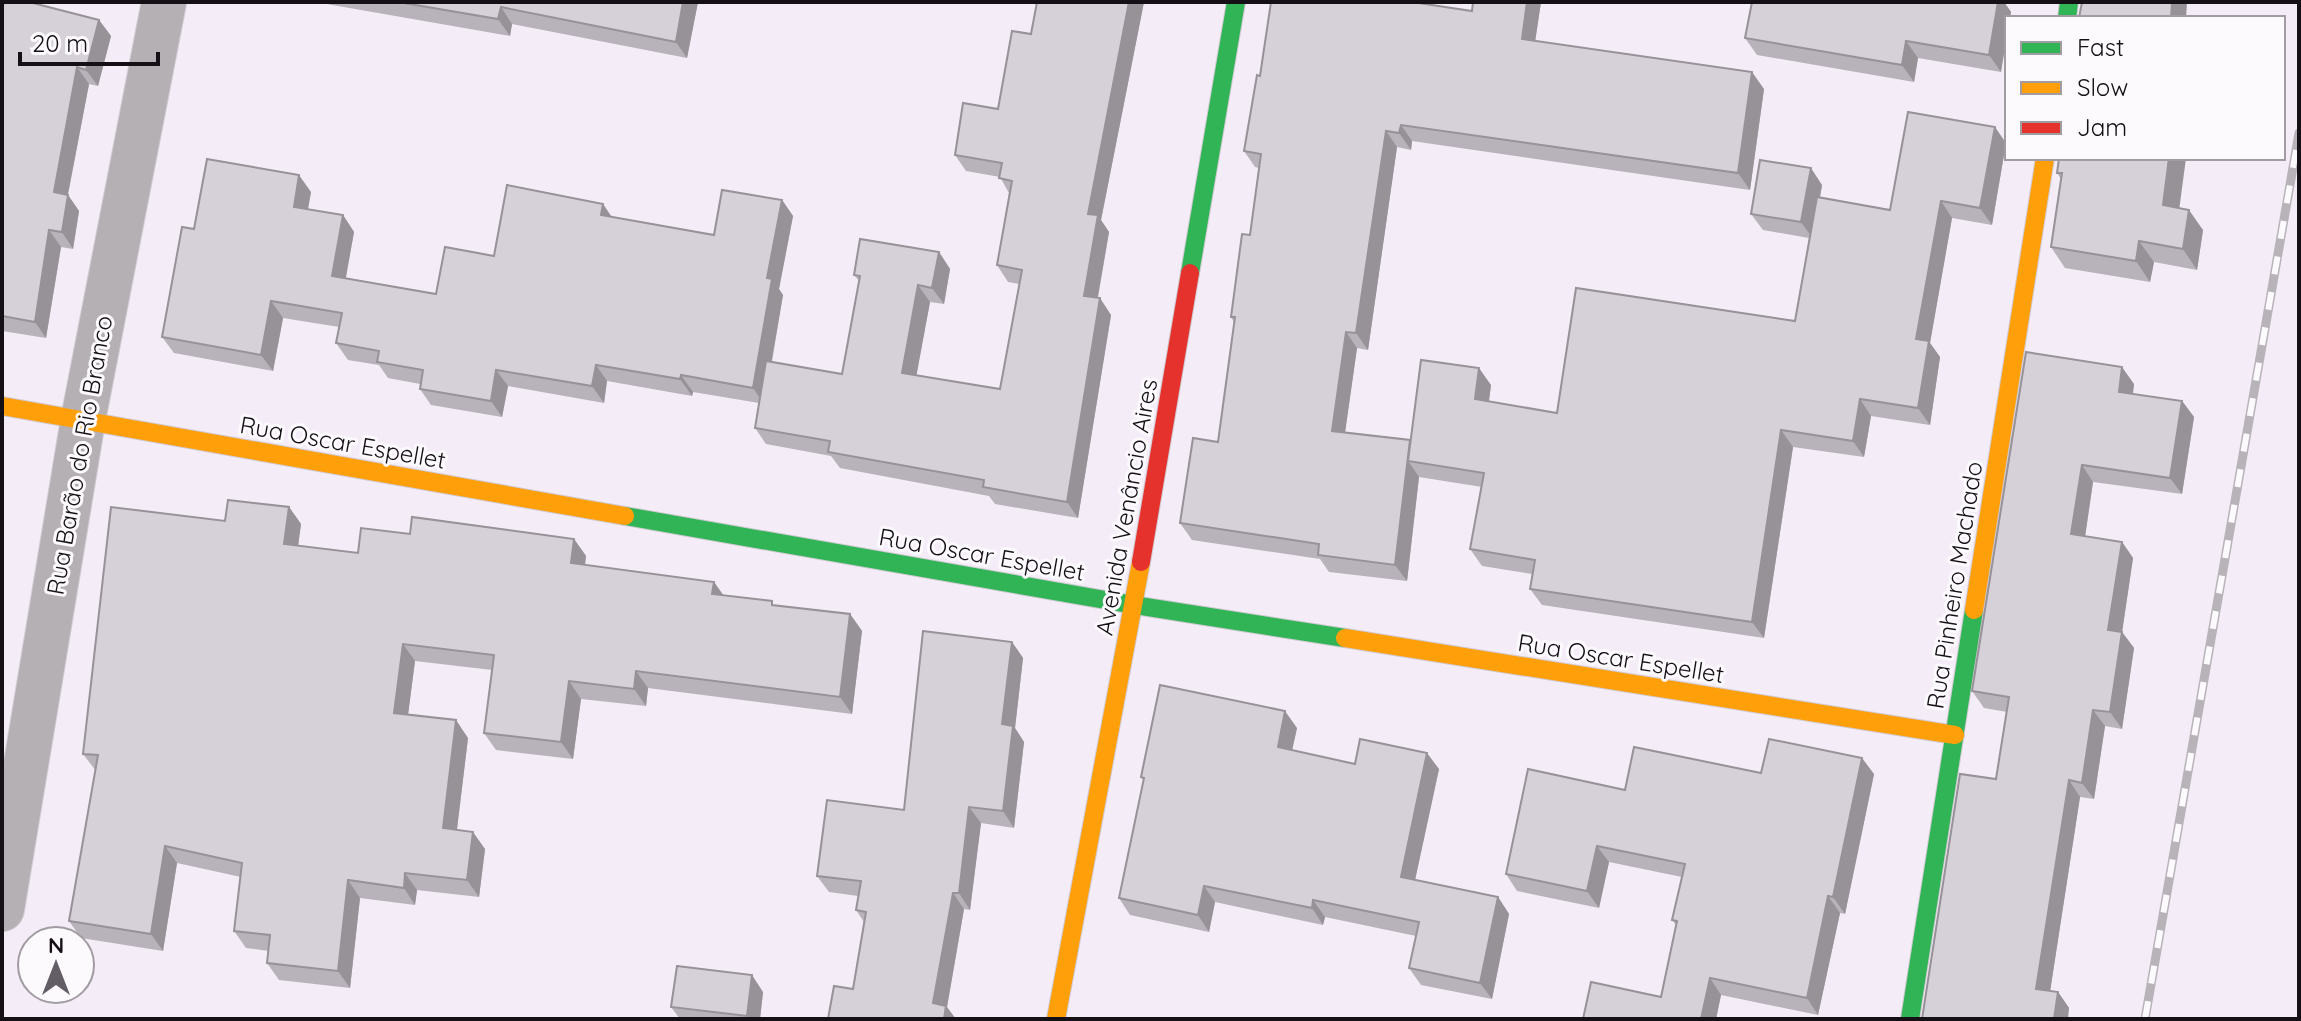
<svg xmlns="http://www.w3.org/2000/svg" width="2301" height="1021" viewBox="0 0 2301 1021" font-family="Quicksand,sans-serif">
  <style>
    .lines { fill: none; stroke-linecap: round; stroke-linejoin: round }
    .street-casing { stroke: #cfcad2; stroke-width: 46 }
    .fast-casing { stroke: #cfcad2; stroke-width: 20 }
    .slow-casing { stroke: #cfcad2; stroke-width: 20 }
    .jam-casing { stroke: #cfcad2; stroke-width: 20 }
    .street { stroke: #b4b0b3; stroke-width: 44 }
    .fast { stroke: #30b455; stroke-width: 18 }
    .slow { stroke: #ff9f0a; stroke-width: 18 }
    .jam { stroke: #e5322d; stroke-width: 18 }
    .rail-casing { stroke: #b8b3b8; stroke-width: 9 }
    .rail { stroke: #fdfafe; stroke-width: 6; stroke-dasharray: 18; stroke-linecap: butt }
    .wall { fill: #b8b3ba }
    .shaded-wall { fill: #969297 }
    .building { fill: #d6d0d8; stroke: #969297; stroke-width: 2 }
    .labels { text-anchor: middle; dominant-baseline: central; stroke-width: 6; stroke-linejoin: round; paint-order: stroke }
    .street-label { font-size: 24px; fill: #151016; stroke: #fdfafe }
  </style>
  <rect width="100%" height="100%" fill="#f4ecf7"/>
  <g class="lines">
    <defs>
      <polyline id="street" points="2,909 83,420 164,2"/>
      <g id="fast">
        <polyline points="2067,18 2069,2"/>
        <polyline points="1190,273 1236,2"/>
        <polyline points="625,516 1134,605 1345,638"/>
        <polyline points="1910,1019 1974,610"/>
      </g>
      <g id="slow">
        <polyline points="2,406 625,516"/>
        <polyline points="1974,610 2045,158"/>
        <polyline points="1345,638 1955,735"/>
        <polyline points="1056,1019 1141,562"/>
      </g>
      <polyline id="jam" points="1141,562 1190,273"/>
    </defs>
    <!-- street casing -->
    <use href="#street" class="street-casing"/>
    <!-- fast casing -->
    <use href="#fast" class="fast-casing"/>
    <!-- slow casing -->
    <use href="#slow" class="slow-casing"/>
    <!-- jam casing -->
    <use href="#jam" class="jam-casing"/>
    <!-- street -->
    <use href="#street" class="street"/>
    <!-- fast -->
    <use href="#fast" class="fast"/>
    <!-- slow -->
    <use href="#slow" class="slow"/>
    <!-- jam -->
    <use href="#jam" class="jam"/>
    <defs>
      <polyline id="rail" points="2145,1019 2299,133"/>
    </defs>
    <!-- rail casing -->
    <use href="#rail" class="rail-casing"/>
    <!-- rail -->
    <use href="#rail" class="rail"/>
  </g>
  <!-- wall -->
  <g class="wall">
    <polygon points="315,2 698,2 687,58 512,24 510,36"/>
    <polygon points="1037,2 1144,2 1101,220 1109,232 1098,298 1111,315 1078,518 995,504 989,496 840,468 831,456 766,444 755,428 759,403 693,392 692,396 607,381 604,403 508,386 502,417 431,405 420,389 420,384 388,378 379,365 348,360 336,343 339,327 283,318 273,371 174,353 162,337 194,229 311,192 308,210 343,215 354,232 346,278 436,294 494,256 603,204 612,217 714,235 782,200 793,216 779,289 783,295 772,362 842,374 859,281 854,275 939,252 950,269 944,304 930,302 916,375 1000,389 1019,284 1008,282 997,265 1009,193 1000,177 966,171 955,155 998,109 1031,34"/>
    <polygon points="1541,2 1535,41 1764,89 1750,190 1412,141 1411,150 1397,147 1368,350 1357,348 1345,432 1410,440 1491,385 1489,401 1557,413 1795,321 1809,238 1763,230 1751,214 1822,185 1820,197 1890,210 2006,143 1992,225 1952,218 1930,343 1940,357 1930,425 1871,416 1864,457 1793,447 1764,638 1542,605 1530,589 1532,574 1482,566 1470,549 1482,487 1419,477 1407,581 1329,572 1320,559 1192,540 1180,523 1218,442 1234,322 1231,317 1250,235 1259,168 1255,167 1244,151 1260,76 1472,11"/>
    <polygon points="1752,2 2004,2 2011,12 2010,18 2007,18 2001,72 1918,58 1914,82 1757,55 1745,38"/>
    <polygon points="2,9 99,20 111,36 98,86 89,84 68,195 79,211 73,249 61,247 46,338 2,331"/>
    <polygon points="2059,158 2180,208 2203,230 2197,270 2154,262 2150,282 2065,268 2051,247 2061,179 2057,173"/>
    <polygon points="2026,352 2134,384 2133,394 2182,401 2194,417 2182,494 2093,482 2085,536 2122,542 2133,558 2122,632 2134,648 2122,729 2105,726 2094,799 2080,797 2050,991 2058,992 2069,1008 1922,1019 1996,779 2007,712 1984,708 1972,691"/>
    <polygon points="289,507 301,524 298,546 358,553 410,534 574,539 586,556 585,565 714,582 723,595 775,606 850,614 862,631 852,714 648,688 646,706 581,699 573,759 496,750 484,733 492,670 415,661 408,715 468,738 457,830 485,849 479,897 417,890 415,905 360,898 350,988 279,980 267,963 269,951 246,948 234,931 241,877 177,863 163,951 81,938 69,921 96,771 83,754 225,521"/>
    <polygon points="1012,642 1023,658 1015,728 1024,742 1014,828 981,823 970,910 964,909 947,1007 853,989 864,922 856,910 858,896 829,892 817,876 904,810"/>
    <polygon points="1297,728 1292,750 1355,764 1439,769 1415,880 1498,897 1509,914 1492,999 1421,985 1409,968 1416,936 1325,917 1323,925 1215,902 1209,932 1130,915 1119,898 1144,781 1141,777"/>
    <polygon points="1761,773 1874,774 1845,914 1840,913 1818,1015 1721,995 1716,1019 1583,1019 1661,997 1676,925 1672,920 1682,877 1609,862 1599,908 1517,891 1506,874 1625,790"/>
    <polygon points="763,992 760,1019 680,1019 671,1007"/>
  </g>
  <!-- shaded-wall -->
  <g class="shaded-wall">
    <polygon points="683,2 698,2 687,58 676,42"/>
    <polygon points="1129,2 1144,2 1101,220 1109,232 1095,312 1084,296 1088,214"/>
    <polygon points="1527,2 1541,2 1533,56 1522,39"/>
    <polygon points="1998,2 2004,2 2011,12 2010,18 2007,18 2007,36 2001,72 1989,55"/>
    <polygon points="2172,2 2187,2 2186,18 2171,18"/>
    <polygon points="501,7 512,24 510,36 498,19"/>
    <polygon points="99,20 111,36 98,86 86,70"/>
    <polygon points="1906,41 1918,58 1914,82 1902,65"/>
    <polygon points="77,67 89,84 65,209 54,192"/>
    <polygon points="1752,72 1764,89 1750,190 1738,173"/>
    <polygon points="1401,125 1412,141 1411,150 1399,133"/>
    <polygon points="1995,127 2006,143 1992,225 1980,208"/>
    <polygon points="1386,131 1397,147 1368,350 1356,333"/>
    <polygon points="2169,158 2186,158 2177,226 2163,205"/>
    <polygon points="1811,168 1822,185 1813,239 1801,222"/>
    <polygon points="299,175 311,192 305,224 294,207"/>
    <polygon points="68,195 79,211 73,249 62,232"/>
    <polygon points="782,200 793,216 779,289 783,295 764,404 753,388 767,278"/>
    <polygon points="1941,201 1952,218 1930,343 1940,357 1930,425 1918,408 1916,339"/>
    <polygon points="603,204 614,221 601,215"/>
    <polygon points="2189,210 2203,230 2197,270 2183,249"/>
    <polygon points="343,215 354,232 343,292 332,276"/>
    <polygon points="49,230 61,247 46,338 35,322"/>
    <polygon points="2139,241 2154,262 2150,282 2136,261"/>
    <polygon points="939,252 950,269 944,304 932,288"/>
    <polygon points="918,285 930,302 914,389 902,373"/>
    <polygon points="1100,298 1111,315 1078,518 1067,502"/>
    <polygon points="271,301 283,318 273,371 261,355"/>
    <polygon points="1346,332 1357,348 1343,447 1332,431"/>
    <polygon points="596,365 607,381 604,403 592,386"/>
    <polygon points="2122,367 2134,384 2131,408 2119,392"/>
    <polygon points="1479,368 1491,385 1487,415 1475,399"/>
    <polygon points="496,370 508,386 502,417 491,401"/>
    <polygon points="681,375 693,392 692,396 680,379"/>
    <polygon points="1860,399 1871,416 1864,457 1853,441"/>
    <polygon points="2182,401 2194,417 2182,494 2170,478"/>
    <polygon points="1781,430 1793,447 1764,638 1752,622"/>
    <polygon points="1410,440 1408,461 1419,477 1407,581 1395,565"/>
    <polygon points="2082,465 2093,482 2083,551 2071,534"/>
    <polygon points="289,507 301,524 296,561 284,544"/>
    <polygon points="574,539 586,556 583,580 571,563"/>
    <polygon points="2122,542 2133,558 2120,646 2108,630"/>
    <polygon points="714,582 726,599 712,594"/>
    <polygon points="850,614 862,631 852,714 840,697"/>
    <polygon points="2122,632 2134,648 2122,729 2110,712"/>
    <polygon points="1012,642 1023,658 1015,728 1024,742 1014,828 1003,811 1002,724"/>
    <polygon points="403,644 415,661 406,730 394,713"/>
    <polygon points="636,671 648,688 646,706 634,689"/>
    <polygon points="569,681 581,699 573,759 561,742"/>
    <polygon points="2093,710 2105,726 2094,799 2082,783"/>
    <polygon points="1285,711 1297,728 1289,764 1278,747"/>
    <polygon points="456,720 468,738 455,845 443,828"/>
    <polygon points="1427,753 1439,769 1412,894 1401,877"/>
    <polygon points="1862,758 1874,774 1845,914 1833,897"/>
    <polygon points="2069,780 2080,797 2048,1005 2036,989"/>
    <polygon points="969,807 981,823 970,910 959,893"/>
    <polygon points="473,832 485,849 479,897 467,880"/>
    <polygon points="165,846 177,863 163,951 151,934"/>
    <polygon points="1597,846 1609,862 1599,908 1587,891"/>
    <polygon points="405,873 417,890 415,905 404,888"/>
    <polygon points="348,880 360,898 350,988 338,971"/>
    <polygon points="1204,886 1215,902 1209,932 1198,915"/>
    <polygon points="953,893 964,909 947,1007 956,1019 944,1019 933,1003"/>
    <polygon points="1828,896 1840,913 1818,1015 1807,998"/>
    <polygon points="1498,897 1509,914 1492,999 1480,983"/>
    <polygon points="1313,900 1325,917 1323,925 1312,908"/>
    <polygon points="752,975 763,992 760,1019 749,1019 747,1016"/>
    <polygon points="1710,978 1721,995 1716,1019 1701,1019"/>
    <polygon points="2058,992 2069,1008 2068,1019 2054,1019"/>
  </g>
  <!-- building -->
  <g class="building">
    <polygon points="4,2 29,2 99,20 86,70 77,67 54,192 68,195 62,232 49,230 35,322 2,316 2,9"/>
    <polygon points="398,2 683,2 676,42 501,7 498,19"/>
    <polygon points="1037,2 1129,2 1088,214 1098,215 1084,296 1100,298 1067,502 983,487 984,480 828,452 830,441 755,428 766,361 842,374 860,276 854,275 860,239 939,252 932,288 918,285 902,373 1000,389 1022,270 997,265 1012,181 999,178 1002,163 955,155 963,103 998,109 1012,31 1031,34"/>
    <polygon points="1271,2 1412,2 1472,11 1473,2 1527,2 1522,39 1752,72 1738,173 1401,125 1399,133 1386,131 1356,333 1346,332 1332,431 1410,440 1395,565 1318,555 1319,544 1180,523 1193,438 1218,442 1235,317 1231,317 1242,234 1250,235 1261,154 1244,151 1257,75 1260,76"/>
    <polygon points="1752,2 1998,2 1989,55 1906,41 1902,65 1745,38"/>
    <polygon points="2082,2 2172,2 2171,18 2079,18"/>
    <polygon points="1908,112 1995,127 1980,208 1941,201 1916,339 1929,341 1918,408 1860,399 1853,441 1781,430 1752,622 1530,589 1535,560 1470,549 1484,473 1408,461 1421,360 1479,368 1475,399 1557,413 1576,288 1795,321 1817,197 1890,210"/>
    <polygon points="2059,158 2169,158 2163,205 2189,210 2183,249 2139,241 2136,261 2051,247 2062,173 2057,173"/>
    <polygon points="207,159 299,175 294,207 343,215 332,276 436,294 445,247 494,256 507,185 603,204 601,215 714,235 722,190 782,200 767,278 772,279 753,388 681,375 680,379 596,365 592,386 496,370 491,401 420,389 423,370 377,362 379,351 336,343 342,313 271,301 261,355 162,337 182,227 194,229"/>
    <polygon points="1760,160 1811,168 1801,222 1751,214"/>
    <polygon points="2026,352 2122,367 2119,392 2182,401 2170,478 2082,465 2071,534 2122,542 2108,630 2122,632 2110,712 2093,710 2082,783 2069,780 2036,989 2058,992 2054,1019 1922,1019 1960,774 1996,779 2009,697 1972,691"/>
    <polygon points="228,500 289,507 284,544 358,553 361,528 410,534 412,517 574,539 571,563 714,582 712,594 772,601 772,605 850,614 840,697 636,671 634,689 569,681 561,742 484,733 494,655 403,644 394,713 456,720 443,828 473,832 467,880 405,873 404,888 348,880 338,971 267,963 270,935 234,931 242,863 165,846 151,934 69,921 98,755 83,754 111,507 225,521"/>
    <polygon points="923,631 1012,642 1002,724 1013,726 1003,811 969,807 959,893 953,893 933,1003 946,1006 944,1019 828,1019 834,986 853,989 866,912 856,910 861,881 817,876 827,800 904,810"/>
    <polygon points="1160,685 1285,711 1278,747 1355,764 1360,739 1427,753 1401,877 1498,897 1480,983 1409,968 1419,922 1313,900 1312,908 1204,886 1198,915 1119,898 1144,778 1141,777"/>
    <polygon points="1769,739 1862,758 1833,897 1828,896 1807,998 1710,978 1701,1019 1583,1019 1591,982 1661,997 1677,921 1672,920 1685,864 1597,846 1587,891 1506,874 1528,769 1625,790 1634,747 1761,773"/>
    <polygon points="677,966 752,975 747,1016 671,1007"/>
  </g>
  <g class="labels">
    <!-- street labels -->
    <g class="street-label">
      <text transform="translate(343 442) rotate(10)">Rua Oscar Espellet</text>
      <text transform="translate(79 455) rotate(-80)">Rua Barão do Rio Branco</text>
      <text transform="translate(1126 507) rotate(-80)">Avenida Venâncio Aires</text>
      <text transform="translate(982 554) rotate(10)">Rua Oscar Espellet</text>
      <text transform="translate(1954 585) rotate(-81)">Rua Pinheiro Machado</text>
      <text transform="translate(1621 658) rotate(9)">Rua Oscar Espellet</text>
    </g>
  </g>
  <!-- border -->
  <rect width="2301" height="1021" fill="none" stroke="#151016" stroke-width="8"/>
  <!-- legend -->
  <rect x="2005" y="16" width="280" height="144" fill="#fdfafe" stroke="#a09ca1" stroke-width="2"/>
  <rect x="2021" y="42" width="40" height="12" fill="#30b455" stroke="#a09ca1" stroke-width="2"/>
  <text x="2077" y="56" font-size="24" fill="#151016">Fast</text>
  <rect x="2021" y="82" width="40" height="12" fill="#ff9f0a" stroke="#a09ca1" stroke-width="2"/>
  <text x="2077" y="96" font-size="24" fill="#151016">Slow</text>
  <rect x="2021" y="122" width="40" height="12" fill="#e5322d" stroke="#a09ca1" stroke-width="2"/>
  <text x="2077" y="136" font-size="24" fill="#151016">Jam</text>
  <!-- north arrow -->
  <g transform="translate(56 965)"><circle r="38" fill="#fdfafe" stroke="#a09ca1" stroke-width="2"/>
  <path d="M0-6L14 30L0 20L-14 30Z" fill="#635d65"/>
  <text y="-12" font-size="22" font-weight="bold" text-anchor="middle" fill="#151016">N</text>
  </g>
  <!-- scale -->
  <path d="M20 52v12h138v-12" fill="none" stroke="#151016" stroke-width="4"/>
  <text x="32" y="52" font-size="24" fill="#151016" stroke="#fdfafe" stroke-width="6" paint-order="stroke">20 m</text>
</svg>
